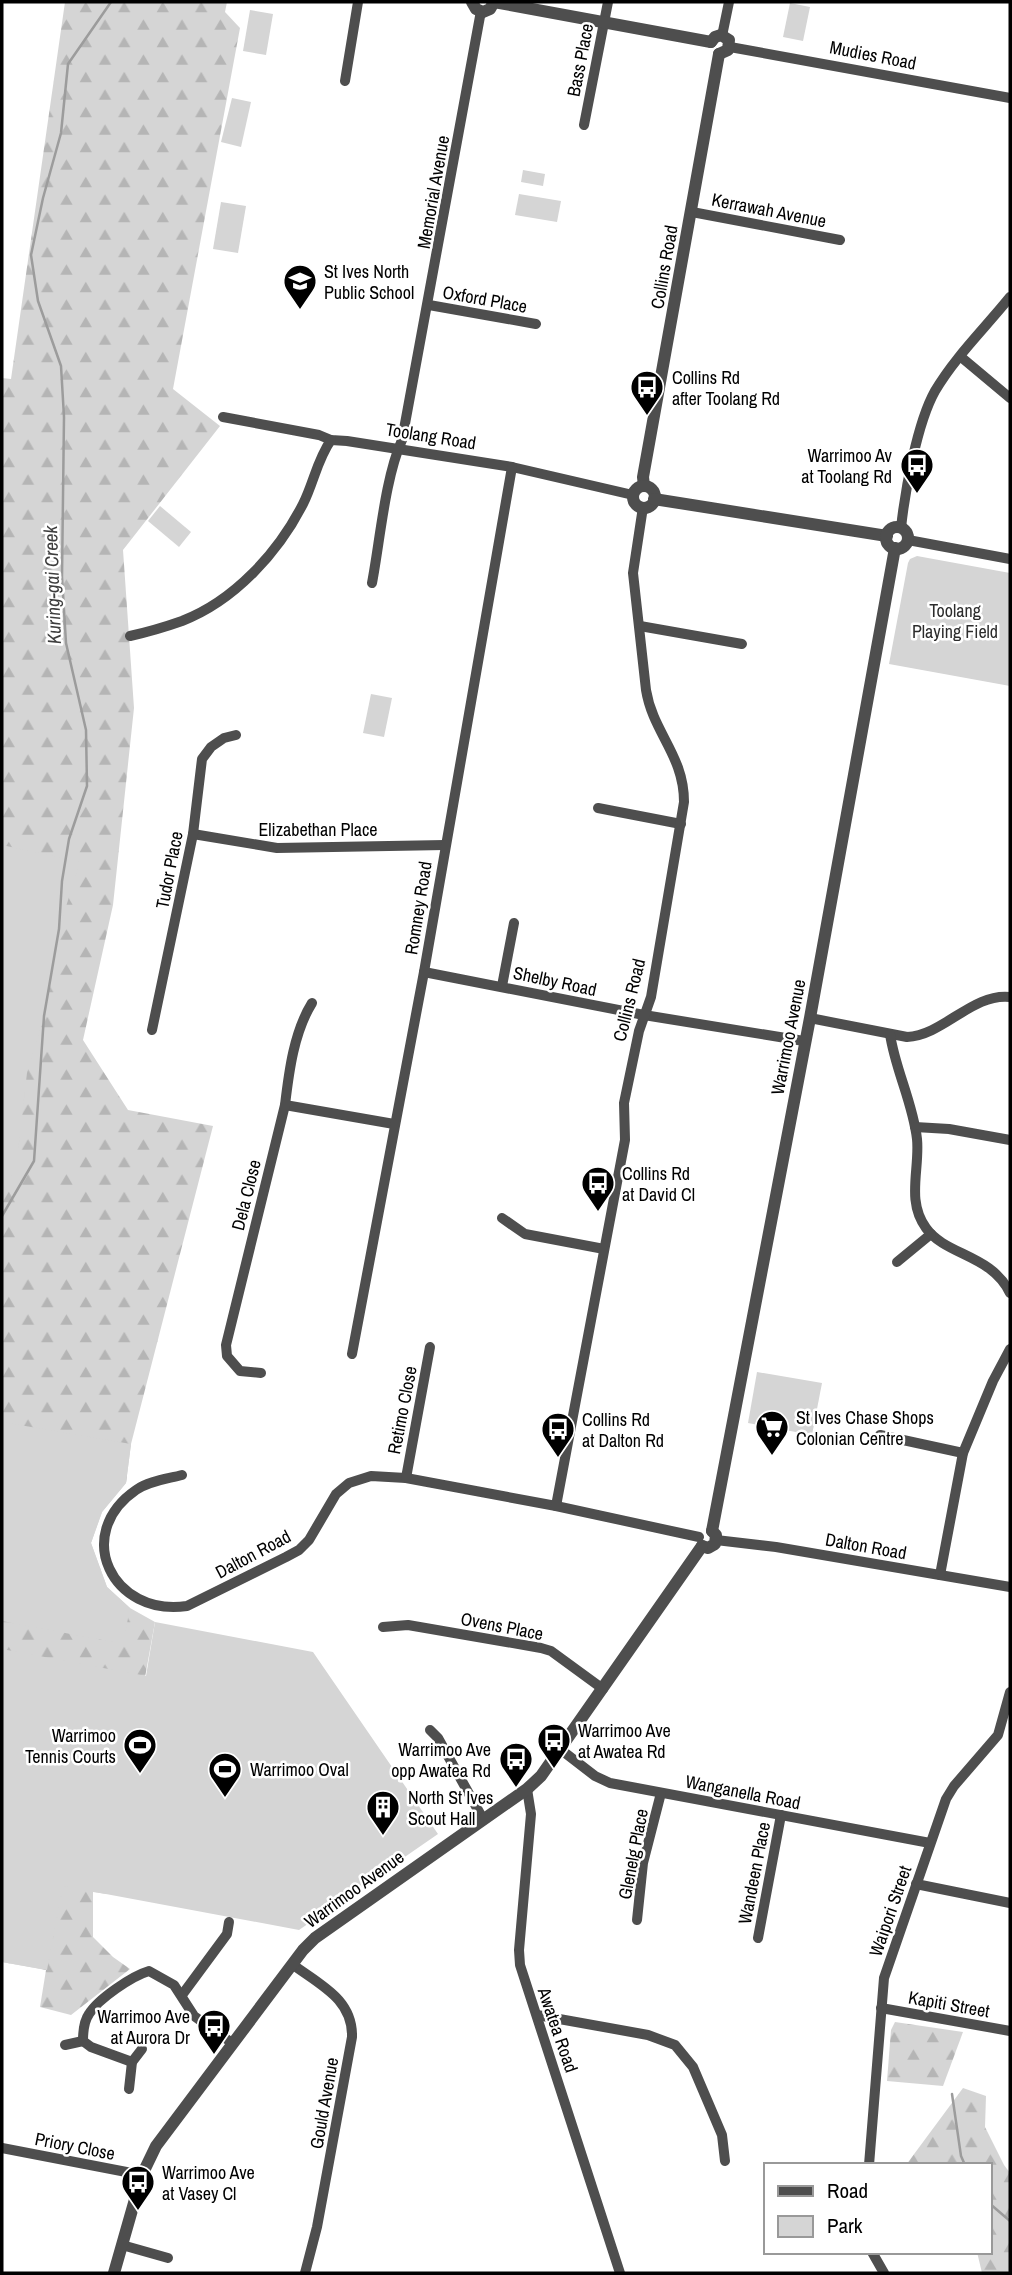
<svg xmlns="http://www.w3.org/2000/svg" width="1012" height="2275" viewBox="0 0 1012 2275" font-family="'Archivo Narrow',sans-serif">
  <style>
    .forest { fill: url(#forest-firs) }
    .park { fill: #d5d5d5 }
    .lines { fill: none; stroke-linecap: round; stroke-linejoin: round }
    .stream { stroke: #9c9c9c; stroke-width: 2.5 }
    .minor { stroke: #4e4e4e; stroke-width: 10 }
    .tertiary { stroke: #4e4e4e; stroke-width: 12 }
    .labels { text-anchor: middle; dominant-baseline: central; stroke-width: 5; stroke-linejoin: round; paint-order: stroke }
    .street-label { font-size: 18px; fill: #000; stroke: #fff }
    .poi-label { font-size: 18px; fill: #000; stroke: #fff; text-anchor: start }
    .park-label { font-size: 18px; fill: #2c2c2c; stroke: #fff }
    .water-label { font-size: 19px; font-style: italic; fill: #3d3d3d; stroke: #fff }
  </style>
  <defs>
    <pattern id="forest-firs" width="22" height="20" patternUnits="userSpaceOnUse" patternTransform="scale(1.75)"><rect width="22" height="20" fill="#d5d5d5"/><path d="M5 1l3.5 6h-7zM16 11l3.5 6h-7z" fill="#b5b5b5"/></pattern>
  </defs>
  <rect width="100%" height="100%" fill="#fff"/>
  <!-- forest -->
  <g class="forest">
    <polygon points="65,2 227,2 225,12 240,28 173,389 220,426 123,550 134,708 113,905 83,1040 128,1110 213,1126 131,1444 126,1483 102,1512 91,1543 107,1587 130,1608 155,1622 106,1894 93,1892 93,1937 113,1957 130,1969 71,2015 40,2007 46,1970 2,1962 2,378 11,379"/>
    <polygon points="895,2022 963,2032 943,2086 887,2081 891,2030"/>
    <polygon points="963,2088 986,2096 985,2127 1004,2165 1010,2173 1010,2273 982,2273 977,2252 989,2252 989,2165 906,2165"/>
  </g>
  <!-- park -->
  <g class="park">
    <polygon points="790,3 810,7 803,41 783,37"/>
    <polygon points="250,10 273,14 266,55 243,51"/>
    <polygon points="232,98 251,102 241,147 221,142"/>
    <polygon points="523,170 545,174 543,186 521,182"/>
    <polygon points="519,194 561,201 557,222 515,215"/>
    <polygon points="221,202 246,206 238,253 213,249"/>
    <polygon points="160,506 191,532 179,547 148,521"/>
    <polygon points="917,556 1010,573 1010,686 889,664 908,563 910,559"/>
    <polygon points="371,694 392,698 384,737 363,733"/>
    <polygon points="2,845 80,862 59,929 44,1016 27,1073 16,1168 2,1192"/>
    <polygon points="757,1372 822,1383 812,1435 748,1423"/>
    <polygon points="2,1422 131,1444 126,1483 102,1512 91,1543 107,1587 130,1608 123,1644 2,1621"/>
    <polygon points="155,1622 313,1652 438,1834 299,1930 63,1886 47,1970 2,1962 2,1649 146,1676"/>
  </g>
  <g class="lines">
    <!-- stream -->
    <g class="stream">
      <polyline points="2,1216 34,1161 44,1016 59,929 62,881 69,839 87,786 86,730 66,643 62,577 64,417 61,366 38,301 31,255 43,198 61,133 68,64 111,2"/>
      <polyline points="952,2094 961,2156 965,2165"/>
      <polyline points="989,2203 1010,2221"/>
    </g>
    <!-- minor -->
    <g class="minor">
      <polyline points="722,36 729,2"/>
      <polyline points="730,47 1010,98"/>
      <polyline points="345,81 358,2"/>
      <polyline points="584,125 608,2"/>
      <polyline points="692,212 840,240"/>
      <polyline points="429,305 536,324"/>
      <polyline points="961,357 1010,398"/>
      <polyline points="223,417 319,435 331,440 347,441 512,467 633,495"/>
      <path d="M901,528C905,491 917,423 935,391C955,357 985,328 1010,297"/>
      <polyline points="908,540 1010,559"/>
      <path d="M372,583C380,541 385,478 402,440L481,11"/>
      <polyline points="640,626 742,644"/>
      <path d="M130,636C148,632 165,627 182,621C234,601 278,553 303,504C314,482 317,460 331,440"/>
      <polyline points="598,808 681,824"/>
      <polyline points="193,834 277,848 445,845"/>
      <polyline points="424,972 644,1015 804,1041"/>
      <polyline points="502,986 514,923"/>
      <path d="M810,1018L907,1037C944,1035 972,993 1010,997"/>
      <polyline points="152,1030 193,834 202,759 211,747 224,738 236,735"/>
      <path d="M890,1034C895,1069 913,1103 917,1139C920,1169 906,1201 926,1228C946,1256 991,1254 1010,1293"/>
      <polyline points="285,1105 394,1124"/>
      <polyline points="915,1127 949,1129 1010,1140"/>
      <polyline points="502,1218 525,1234 604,1249"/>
      <polyline points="897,1262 931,1234"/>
      <polyline points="352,1354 424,972 512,467"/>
      <path d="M261,1373L240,1371L227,1356L226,1345L285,1105C289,1071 294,1032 312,1003"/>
      <polyline points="880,1435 963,1453"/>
      <path d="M182,1475C167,1479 149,1481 136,1490C72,1534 112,1617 187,1606L286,1557L299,1550L309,1540L336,1494L349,1483L371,1476L406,1478L556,1506L699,1537"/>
      <polyline points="406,1478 430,1347"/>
      <path d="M556,1506L625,1140L624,1103L639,1031L651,997L684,802C684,755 653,733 646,690L633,573L643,507"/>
      <polyline points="716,1540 776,1547 1010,1587"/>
      <polyline points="940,1575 963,1453 993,1381 1010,1349"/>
      <polyline points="383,1627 408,1625 541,1648 551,1651 603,1689"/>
      <polyline points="430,1730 438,1738 483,1819"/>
      <polyline points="560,1749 595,1776 610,1783 930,1843"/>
      <polyline points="527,1789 531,1814 519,1950 520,1965 620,2273"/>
      <polyline points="916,1884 1010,1903"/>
      <polyline points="637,1920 643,1863 661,1793"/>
      <polyline points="758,1938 781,1815"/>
      <path d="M292,1964C320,1985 353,1999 352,2037L317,2227L305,2273"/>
      <polyline points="182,1995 227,1934 229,1922"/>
      <polyline points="881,2008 1010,2031"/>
      <polyline points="537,2015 648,2035 675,2045 693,2067 722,2135 725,2161"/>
      <polyline points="65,2045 83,2041"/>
      <path d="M132,2062L91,2047L83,2041C83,2033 84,2021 89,2014C98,1999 132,1976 149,1971L174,1985L194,2016L232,2043"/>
      <polyline points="129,2089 132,2062 142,2049"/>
      <polyline points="2,2148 142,2175"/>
      <polyline points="869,2165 884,1978 946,1799 954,1786 998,1735 1010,1692"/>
      <polyline points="122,2245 168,2258"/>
      <polyline points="872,2252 884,2273"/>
    </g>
    <!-- tertiary -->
    <g class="tertiary">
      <polyline points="472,2 476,9 483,12 490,9 494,2"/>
      <polyline points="494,2 711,42"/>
      <polyline points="711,42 715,37 721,35 729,40 728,50 719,54"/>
      <polyline points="644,486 643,477 719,54"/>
      <circle cx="644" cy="497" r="11"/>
      <polyline points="654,499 887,536"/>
      <circle cx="897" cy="538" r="11"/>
      <polyline points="712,1531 810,1018 895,548"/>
      <polyline points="702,1546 708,1548 715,1544 716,1535 712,1531"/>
      <polyline points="114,2273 142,2175 156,2146 303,1950 315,1938 527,1789 541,1776 702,1546"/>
    </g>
  </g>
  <!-- icons -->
  <defs>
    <symbol id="school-pin" viewBox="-11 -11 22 30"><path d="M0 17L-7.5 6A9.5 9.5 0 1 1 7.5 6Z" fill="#000" stroke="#fff"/><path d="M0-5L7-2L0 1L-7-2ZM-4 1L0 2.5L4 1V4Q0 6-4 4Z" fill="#fff"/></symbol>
    <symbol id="bus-pin" viewBox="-11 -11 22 30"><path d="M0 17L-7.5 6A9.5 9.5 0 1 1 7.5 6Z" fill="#000" stroke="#fff"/><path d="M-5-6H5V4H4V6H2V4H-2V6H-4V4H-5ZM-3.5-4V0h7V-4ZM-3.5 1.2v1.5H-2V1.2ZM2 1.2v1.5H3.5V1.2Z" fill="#fff"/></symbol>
    <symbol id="supermarket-pin" viewBox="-11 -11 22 30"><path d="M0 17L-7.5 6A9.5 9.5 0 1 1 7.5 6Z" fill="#000" stroke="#fff"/><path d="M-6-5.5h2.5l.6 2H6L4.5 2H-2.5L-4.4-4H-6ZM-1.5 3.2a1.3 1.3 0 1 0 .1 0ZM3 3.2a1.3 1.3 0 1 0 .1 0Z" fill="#fff"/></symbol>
    <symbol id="stadium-pin" viewBox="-11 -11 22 30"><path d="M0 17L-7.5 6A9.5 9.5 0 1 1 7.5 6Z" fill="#000" stroke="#fff"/><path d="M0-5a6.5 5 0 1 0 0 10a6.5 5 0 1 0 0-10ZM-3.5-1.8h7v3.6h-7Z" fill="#fff"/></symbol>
    <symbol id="building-pin" viewBox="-11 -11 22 30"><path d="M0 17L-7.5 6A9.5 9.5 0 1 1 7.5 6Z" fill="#000" stroke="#fff"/><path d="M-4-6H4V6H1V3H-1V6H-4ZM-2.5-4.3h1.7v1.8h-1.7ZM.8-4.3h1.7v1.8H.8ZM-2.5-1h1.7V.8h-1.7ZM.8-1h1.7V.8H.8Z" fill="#fff"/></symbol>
  </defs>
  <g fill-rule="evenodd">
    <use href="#school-pin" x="281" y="262" width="38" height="52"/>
    <use href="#bus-pin" x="628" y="368" width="38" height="52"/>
    <use href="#bus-pin" x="898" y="446" width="38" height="52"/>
    <use href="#bus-pin" x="579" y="1164" width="38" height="52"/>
    <use href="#supermarket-pin" x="753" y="1408" width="38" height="52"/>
    <use href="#bus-pin" x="539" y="1410" width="38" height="52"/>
    <use href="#bus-pin" x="535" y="1721" width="38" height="52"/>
    <use href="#stadium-pin" x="121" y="1726" width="38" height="52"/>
    <use href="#bus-pin" x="497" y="1740" width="38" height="52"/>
    <use href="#stadium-pin" x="206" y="1750" width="38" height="52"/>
    <use href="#building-pin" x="364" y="1788" width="38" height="52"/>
    <use href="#bus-pin" x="195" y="2007" width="38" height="52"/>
    <use href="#bus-pin" x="119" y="2163" width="38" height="52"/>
  </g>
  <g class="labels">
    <!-- street labels -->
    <g class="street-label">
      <text transform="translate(873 55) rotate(11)">Mudies Road</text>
      <text transform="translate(580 60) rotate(-79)">Bass Place</text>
      <text transform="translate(433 192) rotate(-80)">Memorial Avenue</text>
      <text transform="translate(769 210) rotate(11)">Kerrawah Avenue</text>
      <text transform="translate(664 267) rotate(-80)">Collins Road</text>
      <text transform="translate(485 299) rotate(10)">Oxford Place</text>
      <text transform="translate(431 436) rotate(9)">Toolang Road</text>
      <text x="318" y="829">Elizabethan Place</text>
      <text transform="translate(169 870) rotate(-79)">Tudor Place</text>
      <text transform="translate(418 908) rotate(-81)">Romney Road</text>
      <text transform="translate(555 981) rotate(12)">Shelby Road</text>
      <text transform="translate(629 1000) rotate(-76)">Collins Road</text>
      <text transform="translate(788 1037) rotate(-79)">Warrimoo Avenue</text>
      <text transform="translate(246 1195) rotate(-76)">Dela Close</text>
      <text transform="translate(402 1410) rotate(-79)">Retimo Close</text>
      <text transform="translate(866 1546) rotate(10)">Dalton Road</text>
      <text transform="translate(253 1554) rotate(-28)">Dalton Road</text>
      <text transform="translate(502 1626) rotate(11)">Ovens Place</text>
      <text transform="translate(743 1792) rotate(11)">Wanganella Road</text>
      <text transform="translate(633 1854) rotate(-79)">Glenelg Place</text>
      <text transform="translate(754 1873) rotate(-79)">Wandeen Place</text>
      <text transform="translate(354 1889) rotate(-36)">Warrimoo Avenue</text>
      <text transform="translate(890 1911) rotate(-71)">Waipori Street</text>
      <text transform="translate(949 2004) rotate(10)">Kapiti Street</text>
      <text transform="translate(558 2030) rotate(71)">Awatea Road</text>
      <text transform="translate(324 2103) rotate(-80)">Gould Avenue</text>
      <text transform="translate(75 2146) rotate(11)">Priory Close</text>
    </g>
    <!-- poi labels -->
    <g class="poi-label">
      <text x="324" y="271">St Ives North<tspan x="324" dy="21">Public School</tspan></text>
      <text x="672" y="377">Collins Rd<tspan x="672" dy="21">after Toolang Rd</tspan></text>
      <text x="892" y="455" text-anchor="end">Warrimoo Av<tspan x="892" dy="21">at Toolang Rd</tspan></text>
      <text x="622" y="1173">Collins Rd<tspan x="622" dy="21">at David Cl</tspan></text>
      <text x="796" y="1417">St Ives Chase Shops<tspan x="796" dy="21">Colonian Centre</tspan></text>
      <text x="582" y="1419">Collins Rd<tspan x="582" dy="21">at Dalton Rd</tspan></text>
      <text x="578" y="1730">Warrimoo Ave<tspan x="578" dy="21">at Awatea Rd</tspan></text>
      <text x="116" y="1735" text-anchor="end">Warrimoo<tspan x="116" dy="21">Tennis Courts</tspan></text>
      <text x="491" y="1749" text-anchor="end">Warrimoo Ave<tspan x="491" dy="21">opp Awatea Rd</tspan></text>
      <text x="250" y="1769">Warrimoo Oval</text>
      <text x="408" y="1797">North St Ives<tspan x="408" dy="21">Scout Hall</tspan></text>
      <text x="190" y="2016" text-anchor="end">Warrimoo Ave<tspan x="190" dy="21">at Aurora Dr</tspan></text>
      <text x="162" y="2172">Warrimoo Ave<tspan x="162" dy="21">at Vasey Cl</tspan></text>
    </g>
    <!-- park labels -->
    <g class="park-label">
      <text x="955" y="610">Toolang<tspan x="955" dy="21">Playing Field</tspan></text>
    </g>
    <!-- water labels -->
    <g class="water-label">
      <text transform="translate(52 585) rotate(-92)">Kuring-gai Creek</text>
    </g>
  </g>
  <!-- border -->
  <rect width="1012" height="2275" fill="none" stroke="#000000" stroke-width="7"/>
  <!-- legend -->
  <rect x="764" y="2163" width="228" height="91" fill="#ffffff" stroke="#999999" stroke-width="2"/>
  <rect x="778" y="2186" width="35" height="10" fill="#4e4e4e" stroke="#999999" stroke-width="2"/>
  <text x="827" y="2198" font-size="21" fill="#000000">Road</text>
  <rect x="778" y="2216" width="35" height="21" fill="#d5d5d5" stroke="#999999" stroke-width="2"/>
  <text x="827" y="2233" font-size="21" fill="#000000">Park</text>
</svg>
